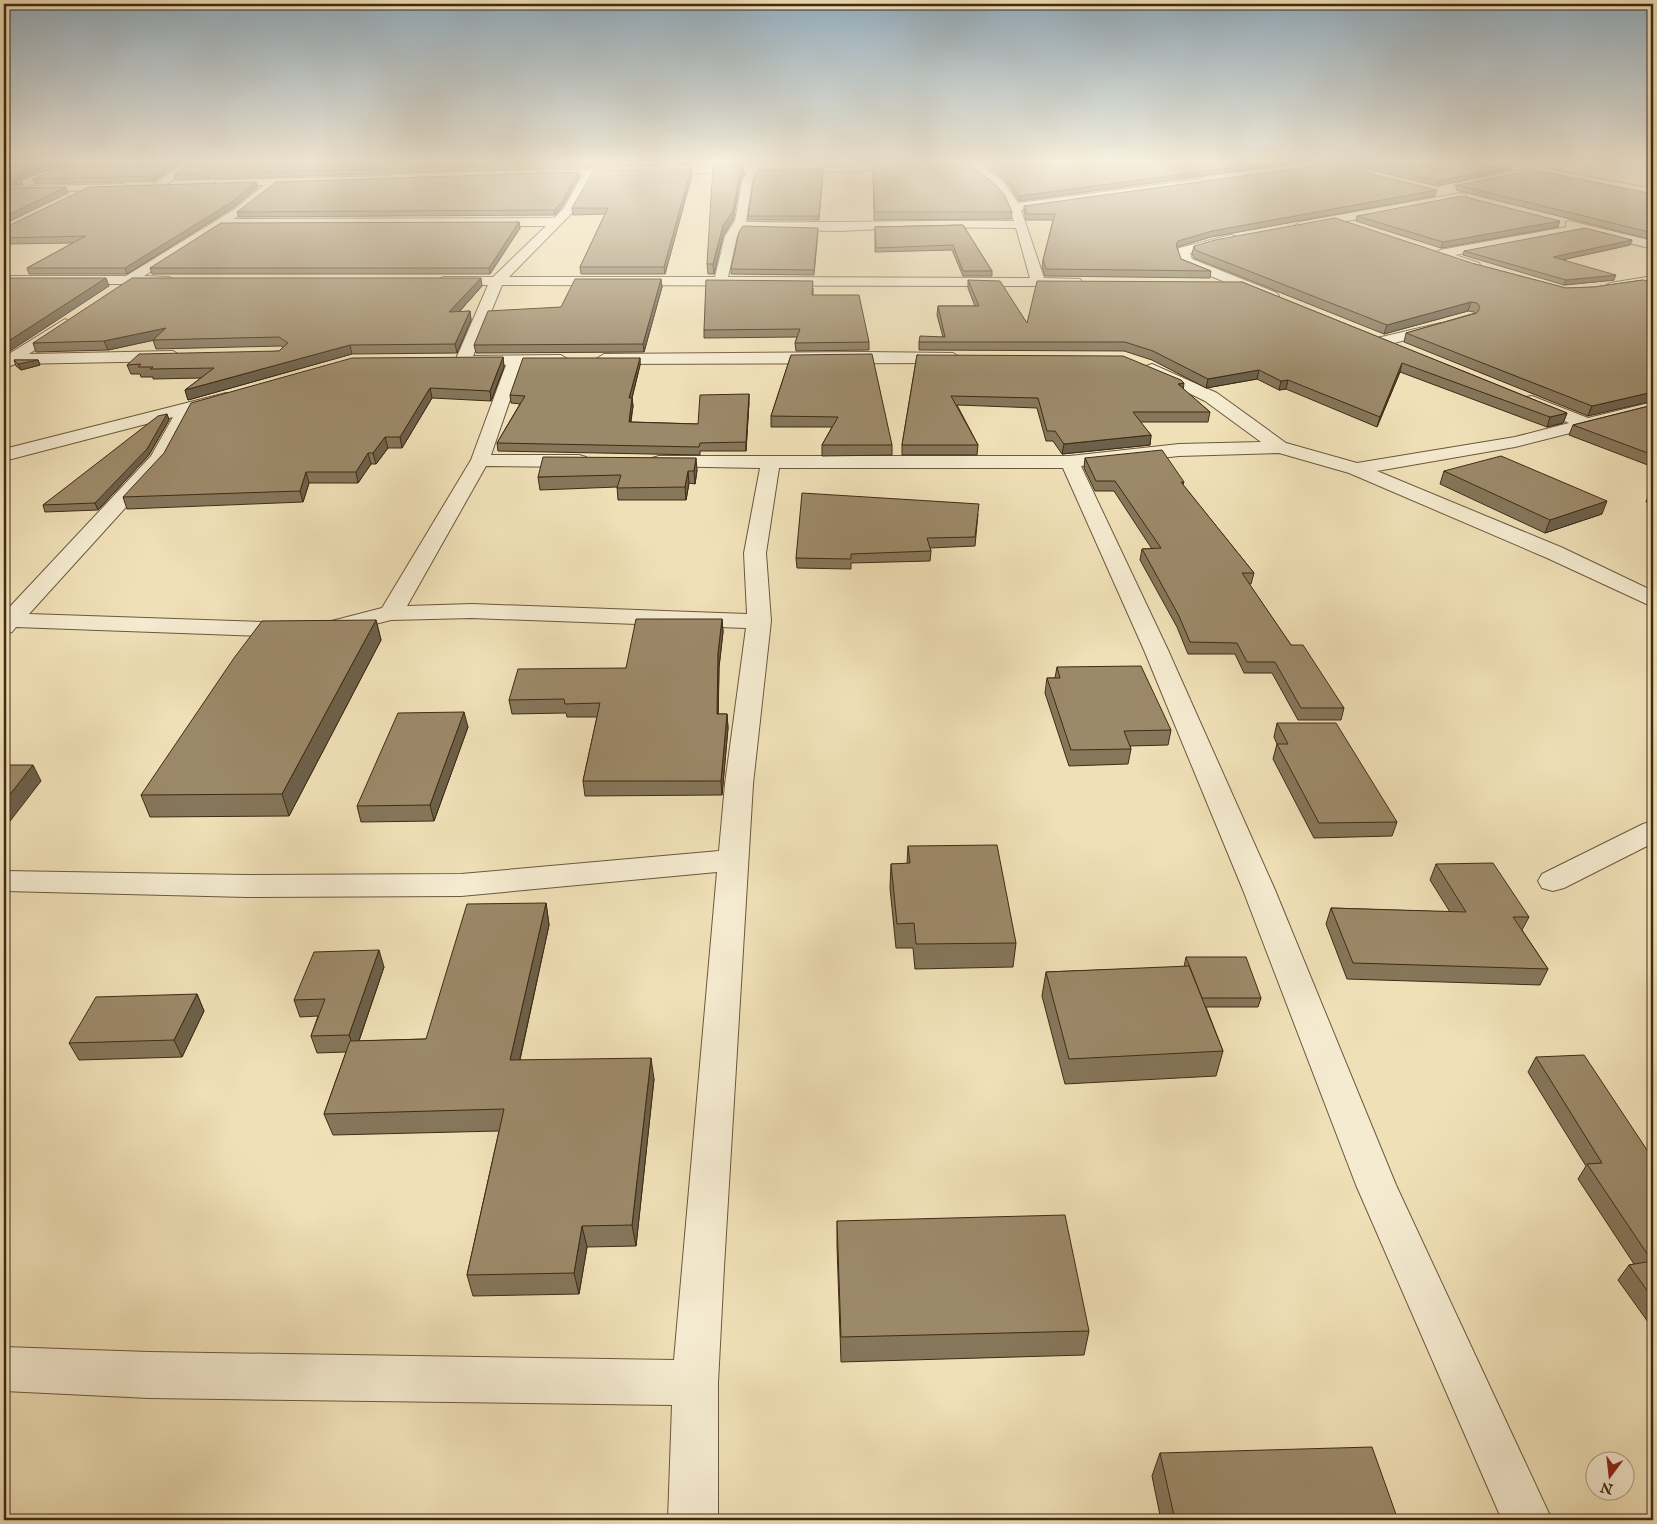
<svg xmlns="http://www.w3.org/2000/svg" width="1657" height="1524" viewBox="0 0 1657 1524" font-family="'IM FELL English',serif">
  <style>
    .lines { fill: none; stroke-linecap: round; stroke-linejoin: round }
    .stream { stroke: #867255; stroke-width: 12 }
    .minor-casing { stroke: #6c583d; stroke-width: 2 }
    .minor { fill: #f5ebd0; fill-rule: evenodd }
    .wall { fill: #86765a; stroke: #402b14 }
    .shaded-wall { fill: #6d604a; stroke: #402b14 }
    .building { fill: #9c8969; stroke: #402b14 }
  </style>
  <rect width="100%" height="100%" fill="#f0e0b7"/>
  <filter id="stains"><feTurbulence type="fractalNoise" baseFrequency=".004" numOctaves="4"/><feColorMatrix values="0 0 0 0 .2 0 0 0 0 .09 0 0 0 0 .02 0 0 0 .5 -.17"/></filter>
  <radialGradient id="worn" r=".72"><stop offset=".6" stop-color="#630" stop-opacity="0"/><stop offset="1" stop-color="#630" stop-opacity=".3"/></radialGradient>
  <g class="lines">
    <!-- stream -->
    <polyline class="stream" points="1648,162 1653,162"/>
    <defs>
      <g id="minor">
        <polygon points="186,162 197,162 163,187 155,187 155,183"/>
        <polygon points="512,162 522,162 513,177 505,177 504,175"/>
        <path d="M933,162H995L994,164L980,165L1003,181L1018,203L1201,179L1206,182L1201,185L1021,210L1044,278L1080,279L1082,282L1075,286L502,285L473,356L561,355L569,360L561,365H522L491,455H579L586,457L588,461L586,465L579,467L486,466L407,606L472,604L747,614L744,553L760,468L652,466L650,462L652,458L659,456H1070L1179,444L1261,442L1205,401L1146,372L1144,369L1146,366L1152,364L1217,393L1286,443L1357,463L1515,437L1569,423L1526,405L1524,401L1526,397L1532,396L1588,418L1653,402V412L1515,447L1377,471L1563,548L1653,591V607L1547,558L1349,473L1279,453L1179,456L1081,466L1168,650L1275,890L1396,1185L1552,1520H1502L1356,1185L1243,890L1144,650L1063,468H779L766,553L771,621L753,784L724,1267L718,1383V1520H668L672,1405L149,1398L4,1391V1347L149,1352L674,1360L717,872L461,896L247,897L4,891V871L247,875L461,874L719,851L725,784L746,628L472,618L391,620L320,638L16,627L12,632L4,634V613L151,456L173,417L4,461V449L226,393L232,394L234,398L232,402L193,412L166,463L29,614L320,624L382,608L471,460L506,365L463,366L455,361L488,285H443L436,281L443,277H493L546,226L222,227L144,276L170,277L172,280L170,283L165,284H4V276H126L235,209L264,185H216V181L220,180L389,176L394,179L389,182L277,185L234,219L554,218L564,208L582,175L542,177L538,176V172L625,167L857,165ZM967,166C992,184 1004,191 1014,221C924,220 836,223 746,222L752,181L757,172L857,171ZM747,172L742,181L735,221L725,236L715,277H509L573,212L593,175ZM920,227L1016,228L1030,278L728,277L737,236L742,229L840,231Z"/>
        <polygon points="1316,162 1332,162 1371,173 1366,176"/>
        <polygon points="1538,167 1653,189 1653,195 1538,173 1460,188 1455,185 1460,182"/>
        <polygon points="124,184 129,187 128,189 30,192 25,189 30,186"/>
        <polygon points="1461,193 1467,196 1465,198 1300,230 1294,226 1300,222"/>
        <polygon points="1570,221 1653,241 1653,249 1582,231 1455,255 1479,263 1481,266 1479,269 1474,270 1436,257 1434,254 1440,250 1566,227 1566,222"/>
        <polygon points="1231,235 1235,236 1237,239 1235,242 1190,253 1192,259 1277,293 1279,296 1277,299 1267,299 1181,264 1177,251 1179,248"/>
        <polygon points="1653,276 1653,284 1610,291 1603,287 1610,283"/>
        <polygon points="65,319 72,323 70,326 29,354 173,351 181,356 173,361 15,364 4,369 4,357"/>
        <polygon points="1441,323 1448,327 1446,330 1382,346 1374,341 1377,338"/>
        <polygon points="866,352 953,353 961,358 953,363 604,364 596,359 604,354"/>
        <polygon points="1653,821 1653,843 1564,888 1553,891 1542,888 1538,881 1542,874 1643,824"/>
      </g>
    </defs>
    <!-- minor casing -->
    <use href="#minor" class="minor-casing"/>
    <!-- minor -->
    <use href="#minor" class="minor"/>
  </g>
  <!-- wall -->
  <g class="wall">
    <polygon points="77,162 184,162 154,181 35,184 33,179"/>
    <polygon points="191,162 695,162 694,164 176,180 174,175"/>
    <polygon points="714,162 824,162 714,164"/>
    <polygon points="986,162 1306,162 1019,201 1005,180 985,166"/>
    <polygon points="1338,162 1459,162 1510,170 1437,186"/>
    <polygon points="743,166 744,174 740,181 733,220 723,236 714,274 708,274 707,264"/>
    <polygon points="873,172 1012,212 1011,219 874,220"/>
    <polygon points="823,173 819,220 748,220 748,216"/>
    <polygon points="692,175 665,274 581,274 580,267 605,214 573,215 572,208"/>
    <polygon points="579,177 562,207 555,215 239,217 237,212"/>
    <polygon points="256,182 258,187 234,207 127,274 29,274 27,268 73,243 4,244 4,228"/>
    <polygon points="1457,185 1653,194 1653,240 1456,190"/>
    <polygon points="1435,196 1211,237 1177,247 1181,259 1211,271 1210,278 1045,276 1042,267 1043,260 1053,220 1026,220 1024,212 1024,206"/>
    <polygon points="1357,216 1558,227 1441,248 1356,221"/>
    <polygon points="519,222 520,228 490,274 152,274 150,268"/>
    <polygon points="963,225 992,271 992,276 963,276 952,250 875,252 875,227"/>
    <polygon points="818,232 814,275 731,274 731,269"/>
    <polygon points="1632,240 1630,245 1562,260 1614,280 1564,285 1463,255 1464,251"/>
    <polygon points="1194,246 1475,264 1566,288 1594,287 1643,280 1588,416 1404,342 1406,333 1475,313 1474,312 1468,311 1384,334 1194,258 1192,254"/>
    <polygon points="661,279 662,287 644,352 476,353 474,345"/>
    <polygon points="968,280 1027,323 1242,282 1567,413 1563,423 1547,427 1400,372 1377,427 1286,389 1279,390 1257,379 1206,388 1152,360 1124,351 919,350 919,342 943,337 937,315 938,306 975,306 968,288"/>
    <polygon points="482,286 459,312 470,311 471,320 457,353 352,354 188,400 185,390 201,378 153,379 153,377 141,377 140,374 131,374 127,365 279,351 283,347 281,346 156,349 153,340 108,350 36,352 33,343"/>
    <polygon points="813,288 813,295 869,342 869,350 796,351 795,343 797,337 704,338 704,330"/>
    <polygon points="791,355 892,445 892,455 822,456 822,445 832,427 771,427 771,416"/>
    <polygon points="917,355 1183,389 1210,412 1208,422 1140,422 1151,435 1150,445 1062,454 1053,441 1046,441 1037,408 957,405 978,445 977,455 902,455 902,445"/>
    <polygon points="503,357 504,367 491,401 432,398 402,448 388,448 376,464 371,464 358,483 309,483 303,502 127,509 123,497"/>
    <polygon points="640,358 640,365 632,398 633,406 631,422 698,424 749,402 746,451 700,451 700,455 498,451 497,443 520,404 511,403 510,395"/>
    <polygon points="14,360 38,360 40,365 21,370 16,366"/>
    <polygon points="1653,405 1653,467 1569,435 1573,425"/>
    <polygon points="167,414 169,420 149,455 98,510 45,512 43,505"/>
    <polygon points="1085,458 1184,482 1183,485 1254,573 1251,584 1249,584 1291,645 1344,708 1341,720 1298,720 1272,673 1244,673 1235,654 1188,654 1177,627 1140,560 1142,549 1152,549 1114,491 1095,491 1084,468"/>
    <polygon points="697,470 695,484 689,483 686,500 618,500 617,487 540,490 538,477"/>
    <polygon points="1444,471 1602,514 1545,533 1440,484"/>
    <polygon points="1653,490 1653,505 1646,502 1650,491"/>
    <polygon points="978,514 975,546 930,548 931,551 930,561 851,563 851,569 797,568 796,558"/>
    <polygon points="722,619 723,632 719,667 718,714 727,714 728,728 722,795 585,796 583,781 597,717 567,717 566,713 512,714 509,700 626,668"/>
    <polygon points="376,620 381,640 289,816 150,817 141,795"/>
    <polygon points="1057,667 1171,730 1168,745 1130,746 1131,749 1128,764 1069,766 1045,693 1047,678 1055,678"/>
    <polygon points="1277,723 1397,822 1392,836 1314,838 1273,759 1277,744 1274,737"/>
    <polygon points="468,727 434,821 361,822 357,806"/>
    <polygon points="908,846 1016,943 1013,967 915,969 913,948 896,948 890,888 891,864 907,864"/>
    <polygon points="1436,864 1529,917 1522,930 1548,969 1540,985 1347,979 1326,924 1331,908 1450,912 1430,880"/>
    <polygon points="546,903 549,925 520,1060 654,1079 636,1246 587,1247 579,1294 473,1296 467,1275 499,1131 333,1135 324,1114 346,1052 317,1053 311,1036 318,1016 300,1017 294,1000 384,967 359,1041 426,1039"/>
    <polygon points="1186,957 1261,998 1258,1007 1206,1007 1223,1051 1216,1076 1065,1084 1042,996 1046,972 1184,967"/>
    <polygon points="197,994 204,1011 182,1057 79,1060 69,1043"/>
    <polygon points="1536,1057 1653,1159 1653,1329 1618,1280 1629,1265 1634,1264 1578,1179 1586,1166 1528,1072"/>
    <polygon points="837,1221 1089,1331 1084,1355 841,1362 837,1246"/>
    <polygon points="1160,1453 1398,1520 1161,1520 1152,1476"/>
  </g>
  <!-- shaded-wall -->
  <g class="shaded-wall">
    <polygon points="56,162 72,162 21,180 23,185 6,186 6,192 4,187 4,180 18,177 19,175"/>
    <polygon points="174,162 184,162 154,181 153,176"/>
    <polygon points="1274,162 1306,162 1019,201 1019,196"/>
    <polygon points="743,166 744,174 740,181 733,220 723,236 714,274 713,264 723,226 740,173"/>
    <polygon points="1512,166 1510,170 1437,186 1438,181"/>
    <polygon points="691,169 692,175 665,274 664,267"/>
    <polygon points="578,172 579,177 562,207 555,215 554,210"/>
    <polygon points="256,182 258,187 234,207 127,274 125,268"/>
    <polygon points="66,187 68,193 4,224 4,217"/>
    <polygon points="1437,190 1435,196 1211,237 1177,247 1175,252 1176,245 1178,241 1212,231"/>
    <polygon points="1560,221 1558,227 1441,248 1443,242"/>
    <polygon points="519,222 520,228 490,274 489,268"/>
    <polygon points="1632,240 1630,245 1552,262 1553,257"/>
    <polygon points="1616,275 1614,280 1564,285 1566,280"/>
    <polygon points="106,278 109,286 4,355 4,344"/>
    <polygon points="481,278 482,286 451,321 449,312"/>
    <polygon points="661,279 662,287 644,352 643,344"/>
    <polygon points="1471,302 1468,311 1384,334 1387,325"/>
    <polygon points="470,311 471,320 457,353 455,344"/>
    <polygon points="166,328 169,337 108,350 104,341"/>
    <polygon points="350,345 352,354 188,400 185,390"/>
    <polygon points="503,357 504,367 491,401 490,391"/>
    <polygon points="640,358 640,365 630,406 629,398"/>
    <polygon points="38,360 40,365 21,370 18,364"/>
    <polygon points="1402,363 1400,372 1377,427 1380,417"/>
    <polygon points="1259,370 1257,379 1206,388 1208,379"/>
    <polygon points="1288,380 1286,389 1279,390 1281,381"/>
    <polygon points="1184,383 1183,392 1178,384"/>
    <polygon points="430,388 432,398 402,448 400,437"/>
    <polygon points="1653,392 1653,401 1588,416 1592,406"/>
    <polygon points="749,394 749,402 746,451 746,442"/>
    <polygon points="632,398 633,406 629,430 629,422"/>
    <polygon points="1567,413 1563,423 1547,427 1550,417"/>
    <polygon points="167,414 169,420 149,455 98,510 95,503"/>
    <polygon points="1151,435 1150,445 1062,454 1064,444"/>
    <polygon points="385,437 388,448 376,464 373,453"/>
    <polygon points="368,453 371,464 358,483 356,472"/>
    <polygon points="696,458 697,470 695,484 694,471"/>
    <polygon points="688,471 689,483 686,500 685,487"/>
    <polygon points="306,472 309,483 303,502 300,491"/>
    <polygon points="1607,501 1602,514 1545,533 1550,520"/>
    <polygon points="722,619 723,632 719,667 718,728 717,714 718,653"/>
    <polygon points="376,620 381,640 289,816 282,794"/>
    <polygon points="464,712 468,727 434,821 430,805"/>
    <polygon points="727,714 728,728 722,795 721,781"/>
    <polygon points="33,765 41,781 4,829 4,802"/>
    <polygon points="546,903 549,925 515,1081 510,1060"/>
    <polygon points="379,950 384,967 355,1052 349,1035"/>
    <polygon points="197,994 204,1011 182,1057 174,1040"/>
    <polygon points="651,1058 654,1079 636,1246 632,1225"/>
    <polygon points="582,1226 587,1247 579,1294 574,1273"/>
  </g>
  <!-- building -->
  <g class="building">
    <polygon points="4,162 56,162 19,175 18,177 21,179 4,180"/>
    <polygon points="77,162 174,162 153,176 33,179"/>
    <polygon points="191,162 609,162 174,175"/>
    <polygon points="967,162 995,184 1005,196 1012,212 875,212 873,166"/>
    <polygon points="986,162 1274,162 1019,196 1005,175"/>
    <polygon points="1357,162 1459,162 1490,167 1504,164 1512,166 1438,181"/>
    <polygon points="1330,164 1437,190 1212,231 1178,241 1176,245 1181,259 1211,271 1046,269 1043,260 1055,214 1027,214 1024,206"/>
    <polygon points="713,166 743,166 740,173 733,211 723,226 713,264 707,264"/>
    <polygon points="691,169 664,267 580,267 608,208 572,208 594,170"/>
    <polygon points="823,169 819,216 748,216 754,178 758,170"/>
    <polygon points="1535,170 1653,194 1653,233 1457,185"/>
    <polygon points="578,172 562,202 554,210 237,212 276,182"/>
    <polygon points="256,182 232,202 125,268 27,268 86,236 4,238 4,228 89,187"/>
    <polygon points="4,187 9,188 66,187 4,217"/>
    <polygon points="1461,196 1560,221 1443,242 1357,216"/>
    <polygon points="1335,218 1475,264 1566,288 1594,287 1643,280 1653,282 1653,392 1592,406 1406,333 1477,313 1480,307 1477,303 1471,302 1387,325 1195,250 1194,246 1215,240"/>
    <polygon points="519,222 489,268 150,268 221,223"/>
    <polygon points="963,225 992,271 963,271 953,245 876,248 875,227"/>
    <polygon points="743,226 818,228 814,270 731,269 739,232"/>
    <polygon points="1585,228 1632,240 1553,257 1616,275 1566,280 1464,251"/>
    <polygon points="6,278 106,278 4,344 4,279"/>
    <polygon points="132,278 481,278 449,312 470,311 455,344 350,345 185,390 214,368 150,369 153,367 138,367 141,364 127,365 139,354 279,351 288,343 279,337 153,340 166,328 104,341 33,343"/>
    <polygon points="575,279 661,279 643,344 474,345 488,311 561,307"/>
    <polygon points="706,280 813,281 812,295 859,295 869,342 795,343 800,329 704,330"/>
    <polygon points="968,280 1000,281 1027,323 1037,281 1242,282 1567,413 1550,417 1402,363 1380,417 1288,380 1281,381 1259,370 1208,379 1153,351 1125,342 919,342 920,336 945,337 938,306 979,306"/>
    <polygon points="872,354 892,445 822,445 838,417 771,416 791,355"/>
    <polygon points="917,355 1123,356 1181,380 1184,383 1178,384 1210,412 1133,412 1151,435 1064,444 1055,431 1047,431 1038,398 951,396 978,445 902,445"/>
    <polygon points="503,357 490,391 430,388 400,437 385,437 373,453 368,453 356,472 306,472 300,491 123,497 164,453 191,403 352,358"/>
    <polygon points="523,358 640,358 629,398 632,398 629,422 698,424 700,395 749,394 746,442 700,443 699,447 497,443 525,396 510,395"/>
    <polygon points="14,360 38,360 18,364"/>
    <polygon points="1653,405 1653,455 1573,425"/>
    <polygon points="167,414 147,449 95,503 43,505 158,416"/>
    <polygon points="1162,450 1184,482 1181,482 1254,573 1242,573 1291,645 1303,645 1344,708 1301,708 1275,662 1247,662 1237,643 1190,642 1179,616 1142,549 1161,548 1115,481 1096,481 1085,458"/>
    <polygon points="1501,456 1607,501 1550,520 1444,471"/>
    <polygon points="543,457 696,458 694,471 688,471 685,487 617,488 621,475 538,477"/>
    <polygon points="802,493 979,504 975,537 927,538 931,551 851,554 851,559 796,558"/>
    <polygon points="636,619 722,619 718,653 717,714 727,714 721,781 583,781 600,703 565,704 564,699 509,700 518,669 626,668"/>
    <polygon points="376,620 282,794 141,795 234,658 262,621"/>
    <polygon points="1141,666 1171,730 1124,731 1131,749 1071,750 1047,678 1060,678 1057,667"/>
    <polygon points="464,712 430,805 357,806 398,713"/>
    <polygon points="1277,723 1336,723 1397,822 1319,823 1277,744 1288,744"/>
    <polygon points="4,765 33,765 4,802"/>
    <polygon points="997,845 1016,943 916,944 914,923 897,924 891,864 910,863 908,846"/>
    <polygon points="1493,863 1529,917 1513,917 1548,969 1353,963 1331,908 1466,912 1436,864"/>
    <polygon points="546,903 510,1060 651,1058 632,1225 582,1226 574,1273 467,1275 504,1109 324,1114 350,1041 426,1039 467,904"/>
    <polygon points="379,950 349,1035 311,1036 325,999 294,1000 314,952"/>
    <polygon points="1186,957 1246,957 1261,998 1202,998"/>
    <polygon points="1189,966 1223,1051 1069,1059 1046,972"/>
    <polygon points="197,994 174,1040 69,1043 96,997"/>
    <polygon points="1584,1055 1653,1159 1653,1299 1629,1265 1652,1261 1587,1164 1602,1163 1536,1057"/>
    <polygon points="1065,1215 1089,1331 841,1337 837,1221"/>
    <polygon points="1372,1447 1398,1520 1175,1520 1160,1453"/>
  </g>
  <!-- sky -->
  <linearGradient id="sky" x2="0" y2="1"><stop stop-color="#93adbe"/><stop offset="0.43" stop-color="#f8f1df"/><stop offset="1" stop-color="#f8f1df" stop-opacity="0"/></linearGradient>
  <rect width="1657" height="375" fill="url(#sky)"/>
  <!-- margin -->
  <rect width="1657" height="1524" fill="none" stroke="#f0e0b7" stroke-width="20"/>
  <rect x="5" y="5" width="1647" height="1514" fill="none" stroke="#402b14" stroke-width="2.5"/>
  <rect x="10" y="10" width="1637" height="1504" fill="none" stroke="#402b14"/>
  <!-- north arrow -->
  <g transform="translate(1610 1476) rotate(195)"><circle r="24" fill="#f5ebd0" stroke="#ad9e85"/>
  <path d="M0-4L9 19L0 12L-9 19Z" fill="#8f2418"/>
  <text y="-8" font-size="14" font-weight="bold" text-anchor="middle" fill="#402b14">N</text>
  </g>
  <rect width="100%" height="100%" filter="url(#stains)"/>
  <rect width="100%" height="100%" fill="url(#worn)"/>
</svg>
